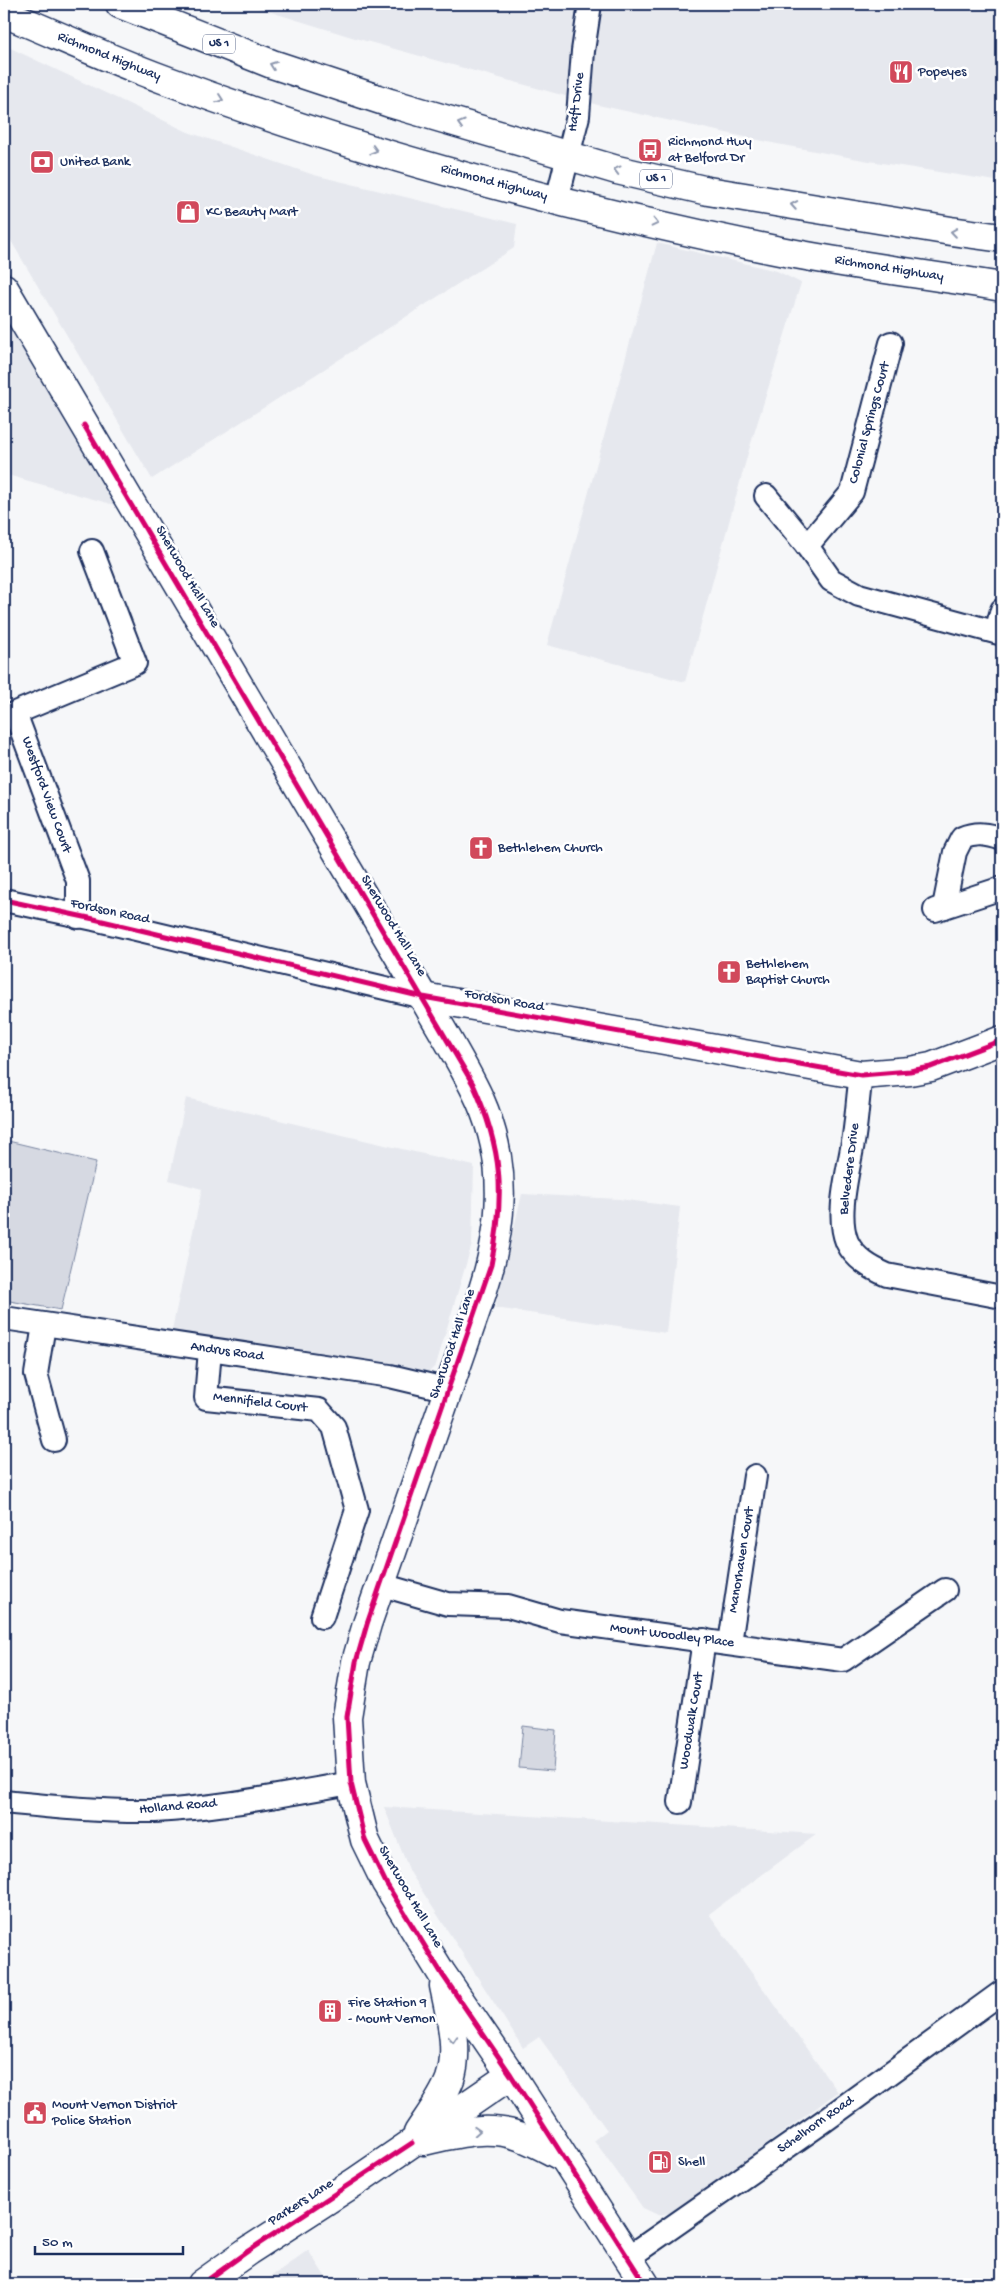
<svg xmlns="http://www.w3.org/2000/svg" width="1006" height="2288" viewBox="0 0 1006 2288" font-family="'Gochi Hand',sans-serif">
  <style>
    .built { fill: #e6e8ee }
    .green { fill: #d6d9e2; stroke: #7884a0 }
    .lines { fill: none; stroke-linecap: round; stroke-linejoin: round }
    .street-casing { stroke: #1b2f5e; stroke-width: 26 }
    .secondary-casing { stroke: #1b2f5e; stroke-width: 31 }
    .highway-casing { stroke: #1b2f5e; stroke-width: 31 }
    .street { stroke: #fff; stroke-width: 22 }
    .secondary { stroke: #fff; stroke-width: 28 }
    .highway { stroke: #fff; stroke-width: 28 }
    .cycleway-casing { stroke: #fff; stroke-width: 8 }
    .cycleway { stroke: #d6006c; stroke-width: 5 }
    .oneway { stroke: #8d97ae }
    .labels { text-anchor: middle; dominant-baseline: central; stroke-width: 5; stroke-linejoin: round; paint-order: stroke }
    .shield { fill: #fff; stroke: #5f6d8e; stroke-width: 1 }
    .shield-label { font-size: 12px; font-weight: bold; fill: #1b2f5e }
    .street-label { font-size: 14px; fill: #1b2f5e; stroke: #fff }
    .poi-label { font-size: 14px; fill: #1b2f5e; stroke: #fff; text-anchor: start }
  </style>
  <rect width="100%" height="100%" fill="#f6f7f9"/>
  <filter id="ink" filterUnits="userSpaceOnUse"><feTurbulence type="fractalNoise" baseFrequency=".02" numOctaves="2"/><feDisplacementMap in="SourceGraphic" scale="10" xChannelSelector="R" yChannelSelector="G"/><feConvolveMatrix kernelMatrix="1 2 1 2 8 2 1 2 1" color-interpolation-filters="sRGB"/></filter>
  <g filter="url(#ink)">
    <!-- built -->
    <g class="built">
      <polygon points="245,4 1002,4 1002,182 869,161 777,144 598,105 355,38"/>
      <polygon points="4,45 188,132 314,175 517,224 514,248 152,479 4,229"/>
      <polygon points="657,243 777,271 801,283 748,453 685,682 547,645"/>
      <polygon points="4,313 118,506 4,474"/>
      <polygon points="186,1098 474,1166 472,1244 436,1365 423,1378 170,1339 202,1189 169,1180"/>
      <polygon points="522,1194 619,1199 680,1207 666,1333 495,1308"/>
      <polygon points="384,1807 817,1834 709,1914 838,2092 674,2212 658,2215 643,2208 594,2140 607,2130 539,2037 523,2048 410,1872"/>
      <polygon points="308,2250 330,2284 261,2284"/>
    </g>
    <!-- green -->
    <g class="green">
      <polygon points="4,1140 96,1162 61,1310 4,1300"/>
      <polygon points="523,1726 556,1730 553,1771 519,1768"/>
    </g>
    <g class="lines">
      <defs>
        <g id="street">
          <polyline points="557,200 578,116 583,51 590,4"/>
          <polyline points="766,496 807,546 831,580 859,595 1002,634"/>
          <polyline points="807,546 852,492 891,343"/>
          <polyline points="996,632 1002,610"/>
          <polyline points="4,900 94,919 423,997"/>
          <path d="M944,907L955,852L962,838C976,832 988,834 1002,839"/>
          <polyline points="935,910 1002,888"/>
          <polyline points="78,917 78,881 15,713 135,663 92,551"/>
          <path d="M861,1075C858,1095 857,1116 854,1136C850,1166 835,1213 847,1242C855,1259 871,1268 887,1275L1002,1297"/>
          <polyline points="4,1318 390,1376 449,1390"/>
          <polyline points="44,1325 36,1374 54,1440"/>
          <polyline points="210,1350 206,1398 319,1410 334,1427 357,1510 322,1617"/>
          <polyline points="382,1585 448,1604 508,1606 560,1621 843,1660 945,1590"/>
          <polyline points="730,1643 755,1476"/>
          <path d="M4,1802C54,1807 105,1812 155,1811C221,1808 286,1794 351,1783"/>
          <polyline points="680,1802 704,1640"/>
          <polyline points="629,2257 824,2121 1002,1992"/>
        </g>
        <g id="secondary">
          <path d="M4,288L423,997C442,1031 464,1065 480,1100C509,1165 503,1227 482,1293L367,1624L356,1662L347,1717L351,1783L365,1840L386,1883L442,1974L511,2075L645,2284"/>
          <polyline points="423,997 861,1075 910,1071 931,1067 1002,1040"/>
          <path d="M418,2133C429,2116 443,2098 450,2079C460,2049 450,2016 444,1986"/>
          <path d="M423,2141C455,2134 487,2125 519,2136C533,2141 547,2149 561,2156"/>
          <polyline points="202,2284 248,2251 355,2182 511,2075"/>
        </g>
        <g id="highway">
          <polyline points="120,4 272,64 390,103 617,170 708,191 951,231 1002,238"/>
          <path d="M4,13C57,35 109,59 163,79C357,152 568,208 770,249C847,265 925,274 1002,287"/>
        </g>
      </defs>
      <!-- street casing -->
      <use href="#street" class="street-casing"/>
      <!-- secondary casing -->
      <use href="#secondary" class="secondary-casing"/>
      <!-- highway casing -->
      <use href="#highway" class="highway-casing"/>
      <!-- street -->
      <use href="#street" class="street"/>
      <!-- secondary -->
      <use href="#secondary" class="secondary"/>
      <!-- highway -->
      <use href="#highway" class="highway"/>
      <defs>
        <g id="cycleway">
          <path d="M84,425L473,1084C503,1150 505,1195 491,1265L367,1624L356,1662L347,1717L351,1783L365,1840L386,1883L442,1974L511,2075L645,2284"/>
          <polyline points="4,900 94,919 423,997 861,1075 910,1071 931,1067 1002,1040"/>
          <polyline points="202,2284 248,2251 412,2143"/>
        </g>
      </defs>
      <!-- cycleway casing -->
      <use href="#cycleway" class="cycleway-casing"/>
      <!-- cycleway -->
      <use href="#cycleway" class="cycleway"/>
    </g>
    <!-- one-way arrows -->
    <defs><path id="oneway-chevron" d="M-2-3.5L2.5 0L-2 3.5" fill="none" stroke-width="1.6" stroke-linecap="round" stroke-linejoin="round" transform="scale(1.25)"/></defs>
    <g class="oneway">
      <use href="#oneway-chevron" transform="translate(273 65) rotate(-160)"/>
      <use href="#oneway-chevron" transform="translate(220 99) rotate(19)"/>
      <use href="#oneway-chevron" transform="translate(461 124) rotate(-163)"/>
      <use href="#oneway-chevron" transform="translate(374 150) rotate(16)"/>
      <use href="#oneway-chevron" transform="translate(617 170) rotate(-165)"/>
      <use href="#oneway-chevron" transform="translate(794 205) rotate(-170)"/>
      <use href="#oneway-chevron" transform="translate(655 223) rotate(13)"/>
      <use href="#oneway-chevron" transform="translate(954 232) rotate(-172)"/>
      <use href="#oneway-chevron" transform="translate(453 2039) rotate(86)"/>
      <use href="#oneway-chevron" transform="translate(477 2131) rotate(-3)"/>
    </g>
  </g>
  <!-- icons -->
  <defs>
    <symbol id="restaurant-square" viewBox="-11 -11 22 22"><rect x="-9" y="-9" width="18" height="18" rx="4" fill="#d1495b" stroke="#fff"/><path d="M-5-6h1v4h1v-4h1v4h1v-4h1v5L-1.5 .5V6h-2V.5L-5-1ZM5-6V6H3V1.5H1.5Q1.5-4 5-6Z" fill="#fff"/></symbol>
    <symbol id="bus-square" viewBox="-11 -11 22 22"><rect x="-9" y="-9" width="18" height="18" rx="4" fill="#d1495b" stroke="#fff"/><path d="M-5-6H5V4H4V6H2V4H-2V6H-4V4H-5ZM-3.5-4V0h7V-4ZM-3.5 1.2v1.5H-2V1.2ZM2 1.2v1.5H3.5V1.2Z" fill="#fff"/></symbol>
    <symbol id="bank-square" viewBox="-11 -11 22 22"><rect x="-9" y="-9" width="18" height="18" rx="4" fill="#d1495b" stroke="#fff"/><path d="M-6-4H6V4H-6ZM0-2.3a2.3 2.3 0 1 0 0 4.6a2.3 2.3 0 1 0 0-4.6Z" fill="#fff"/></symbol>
    <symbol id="shop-square" viewBox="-11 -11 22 22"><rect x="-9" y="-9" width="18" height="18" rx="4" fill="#d1495b" stroke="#fff"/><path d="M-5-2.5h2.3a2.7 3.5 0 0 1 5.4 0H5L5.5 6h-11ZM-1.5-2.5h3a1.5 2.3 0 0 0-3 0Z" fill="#fff"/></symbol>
    <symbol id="church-square" viewBox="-11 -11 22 22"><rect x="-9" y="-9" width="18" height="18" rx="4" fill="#d1495b" stroke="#fff"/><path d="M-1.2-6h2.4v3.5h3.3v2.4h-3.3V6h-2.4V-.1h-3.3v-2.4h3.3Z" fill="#fff"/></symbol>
    <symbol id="building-square" viewBox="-11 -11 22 22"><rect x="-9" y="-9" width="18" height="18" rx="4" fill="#d1495b" stroke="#fff"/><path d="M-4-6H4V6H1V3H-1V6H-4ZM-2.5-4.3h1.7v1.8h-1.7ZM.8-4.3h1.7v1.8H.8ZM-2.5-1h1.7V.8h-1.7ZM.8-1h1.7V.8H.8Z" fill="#fff"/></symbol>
    <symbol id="civic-square" viewBox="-11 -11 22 22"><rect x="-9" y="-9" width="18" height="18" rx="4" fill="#d1495b" stroke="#fff"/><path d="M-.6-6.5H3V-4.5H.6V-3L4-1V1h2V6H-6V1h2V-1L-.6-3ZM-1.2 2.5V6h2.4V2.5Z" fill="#fff"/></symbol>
    <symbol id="fuel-square" viewBox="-11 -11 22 22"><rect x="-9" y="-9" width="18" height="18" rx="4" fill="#d1495b" stroke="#fff"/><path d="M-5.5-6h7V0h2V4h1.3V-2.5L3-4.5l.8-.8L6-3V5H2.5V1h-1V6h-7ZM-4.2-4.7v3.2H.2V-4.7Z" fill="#fff"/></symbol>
  </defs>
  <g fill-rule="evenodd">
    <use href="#restaurant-square" x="887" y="58" width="28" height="28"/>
    <use href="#bus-square" x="636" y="136" width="28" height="28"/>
    <use href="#bank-square" x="28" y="148" width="28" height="28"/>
    <use href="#shop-square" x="174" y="198" width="28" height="28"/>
    <use href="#church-square" x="467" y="834" width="28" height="28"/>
    <use href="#church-square" x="715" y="958" width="28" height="28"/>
    <use href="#building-square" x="316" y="1997" width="28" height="28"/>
    <use href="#civic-square" x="21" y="2099" width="28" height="28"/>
    <use href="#fuel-square" x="646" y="2148" width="28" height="28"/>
  </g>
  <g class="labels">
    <!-- shield labels -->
    <g class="shield">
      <rect x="203" y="34.5" width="32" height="19" rx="4"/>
      <rect x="640" y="169.5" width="32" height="19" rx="4"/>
    </g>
    <g class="shield-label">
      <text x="219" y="44">US 1</text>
      <text x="656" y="179">US 1</text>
    </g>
    <!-- street labels -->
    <g class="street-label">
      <text transform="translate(109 57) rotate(22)">Richmond Highway</text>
      <text transform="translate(577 102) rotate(-83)">Haft Drive</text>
      <text transform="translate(494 183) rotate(15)">Richmond Highway</text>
      <text transform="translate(889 269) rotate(9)">Richmond Highway</text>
      <text transform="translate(870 423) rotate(-75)">Colonial Springs Court</text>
      <text transform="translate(187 577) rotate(60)">Sherwood Hall Lane</text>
      <text transform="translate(46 795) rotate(70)">Westford View Court</text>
      <text transform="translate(110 912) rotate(12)">Fordson Road</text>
      <text transform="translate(393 926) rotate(59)">Sherwood Hall Lane</text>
      <text transform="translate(504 1001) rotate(10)">Fordson Road</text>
      <text transform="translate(850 1169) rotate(-83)">Belvedere Drive</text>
      <text transform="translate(453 1344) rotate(-71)">Sherwood Hall Lane</text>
      <text transform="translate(227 1352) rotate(8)">Andrus Road</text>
      <text transform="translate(260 1403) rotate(7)">Mennifield Court</text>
      <text transform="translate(742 1560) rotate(-81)">Manorhaven Court</text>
      <text transform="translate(672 1636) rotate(7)">Mount Woodley Place</text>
      <text transform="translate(692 1721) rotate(-81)">Woodwalk Court</text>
      <text transform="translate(178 1807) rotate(-5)">Holland Road</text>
      <text transform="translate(410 1897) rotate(60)">Sherwood Hall Lane</text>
      <text transform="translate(816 2125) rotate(-35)">Schelhorn Road</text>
      <text transform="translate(301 2203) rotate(-33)">Parkers Lane</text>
    </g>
    <!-- poi labels -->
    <g class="poi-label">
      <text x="918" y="72">Popeyes</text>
      <text x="668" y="142">Richmond Hwy<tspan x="668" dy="16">at Belford Dr</tspan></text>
      <text x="60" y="162">United Bank</text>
      <text x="206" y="212">KC Beauty Mart</text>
      <text x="498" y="848">Bethlehem Church</text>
      <text x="746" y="964">Bethlehem<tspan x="746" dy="16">Baptist Church</tspan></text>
      <text x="348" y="2003">Fire Station 9<tspan x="348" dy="16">- Mount Vernon</tspan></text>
      <text x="52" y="2105">Mount Vernon District<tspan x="52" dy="16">Police Station</tspan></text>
      <text x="678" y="2162">Shell</text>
    </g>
  </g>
  <!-- margin -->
  <rect width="1006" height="2288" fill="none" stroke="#fff" stroke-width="20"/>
  <rect x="10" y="10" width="986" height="2268" fill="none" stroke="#1b2f5e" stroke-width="2" filter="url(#ink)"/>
  <!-- scale -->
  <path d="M35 2246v8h148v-8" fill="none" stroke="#1b2f5e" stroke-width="2.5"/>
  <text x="42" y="2246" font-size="15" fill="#1b2f5e" stroke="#ffffff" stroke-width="4" paint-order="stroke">50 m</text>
</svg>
